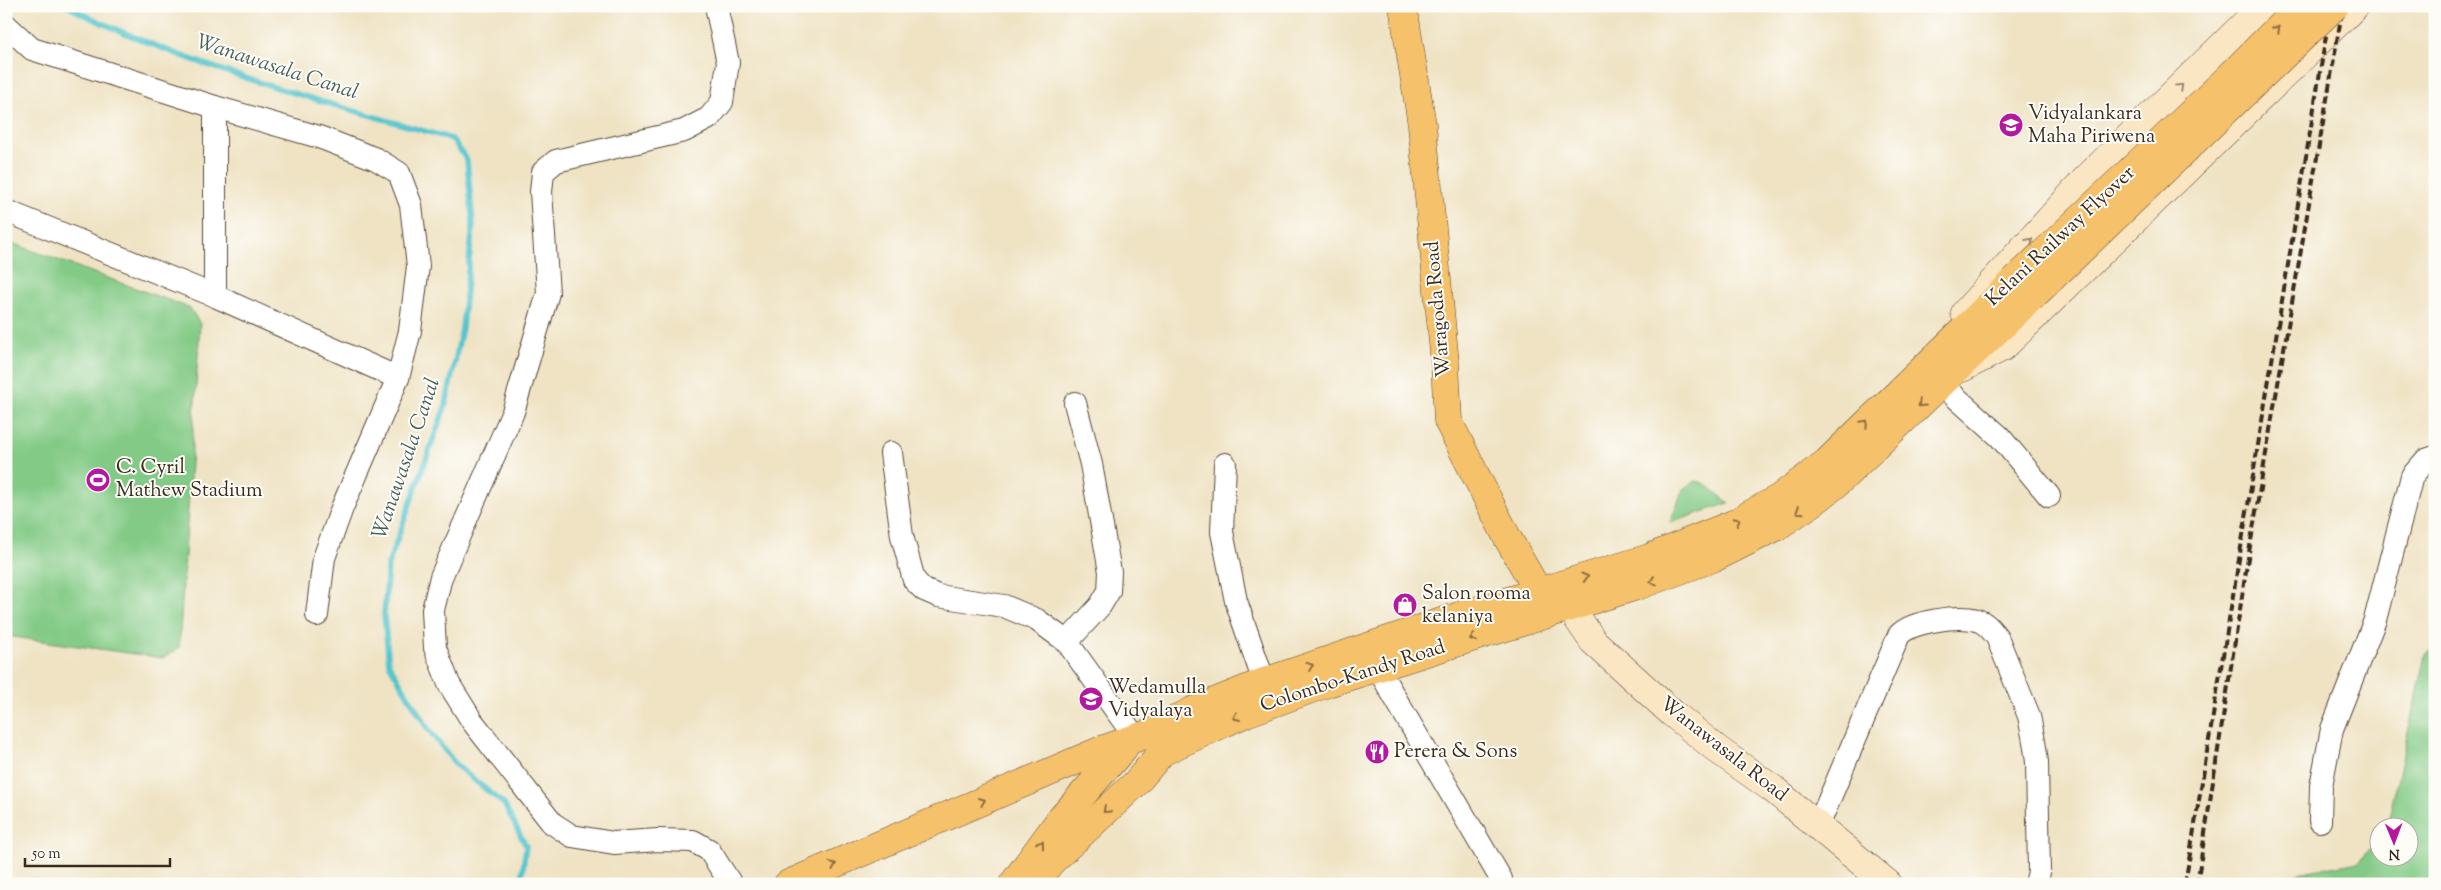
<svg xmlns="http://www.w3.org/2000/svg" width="2441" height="890" viewBox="0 0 2441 890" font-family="'Sorts Mill Goudy',serif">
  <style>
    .green { fill: #82ca85; stroke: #5e7a52 }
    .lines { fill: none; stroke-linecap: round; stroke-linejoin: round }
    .stream { stroke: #58c5ce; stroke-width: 5.5 }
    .street-casing { stroke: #564637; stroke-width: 24 }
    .secondary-casing { stroke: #564637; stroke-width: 29 }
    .primary-casing { stroke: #564637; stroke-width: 29 }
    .highway-casing { stroke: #564637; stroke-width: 29 }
    .street { stroke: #fff; stroke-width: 22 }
    .secondary { stroke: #fbe6c4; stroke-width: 28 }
    .primary { stroke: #f5c16b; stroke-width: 28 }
    .highway { stroke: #f5c16b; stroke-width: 28 }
    .rail { stroke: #3b2a1e; stroke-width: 4; stroke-dasharray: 8 4; stroke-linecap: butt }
    .highway-bridge-casing { stroke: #564637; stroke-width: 29; stroke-linecap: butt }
    .highway-bridge { stroke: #f5c16b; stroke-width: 28 }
    .oneway { stroke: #8f6e41 }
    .oneway2 { stroke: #9b8871 }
    .labels { text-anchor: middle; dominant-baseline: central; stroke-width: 4; stroke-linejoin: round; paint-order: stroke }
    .poi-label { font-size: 20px; fill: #3b2a1e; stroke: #fdfcf7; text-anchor: start }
    .street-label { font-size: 20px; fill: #3b2a1e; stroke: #fdfcf7 }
    .water-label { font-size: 21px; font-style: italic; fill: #45605c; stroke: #fdfcf7 }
  </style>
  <rect width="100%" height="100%" fill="#fdfcf7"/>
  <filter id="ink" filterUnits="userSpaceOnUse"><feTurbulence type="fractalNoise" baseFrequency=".02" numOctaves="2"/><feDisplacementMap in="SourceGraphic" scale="10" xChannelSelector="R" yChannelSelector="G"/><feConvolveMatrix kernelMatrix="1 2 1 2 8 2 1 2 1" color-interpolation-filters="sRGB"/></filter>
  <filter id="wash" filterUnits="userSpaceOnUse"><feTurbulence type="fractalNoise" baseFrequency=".0096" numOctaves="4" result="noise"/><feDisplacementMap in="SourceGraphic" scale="20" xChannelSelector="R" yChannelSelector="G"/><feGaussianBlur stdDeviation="1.12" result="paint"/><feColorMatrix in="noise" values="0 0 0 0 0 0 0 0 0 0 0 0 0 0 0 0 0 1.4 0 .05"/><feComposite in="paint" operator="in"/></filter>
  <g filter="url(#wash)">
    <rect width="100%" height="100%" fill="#efe3c4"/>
    <!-- green -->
    <g class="green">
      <polygon points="6,241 190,308 200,324 179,648 163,658 6,636"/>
      <polygon points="1696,481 1704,483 1729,503 1670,523 1683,489"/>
      <polygon points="2435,648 2435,884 2296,884 2297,873 2359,862 2378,840 2378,858 2408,858 2408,828 2387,827 2425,655"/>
    </g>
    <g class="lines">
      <!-- stream -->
      <path class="stream" d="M67,6C189,68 322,101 452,139L467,160L473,225L462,328L446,404L388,565L384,615L389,664L428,729L457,766L504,804L526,846L521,884"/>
    </g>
  </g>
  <g filter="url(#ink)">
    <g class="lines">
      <defs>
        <g id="street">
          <polyline points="716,6 728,63 722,102 709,118 684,131 556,161 543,172 541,192 548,293 513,412 441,577 433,610 435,648 449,684 472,721 552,823 572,836 614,843 658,840 693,841 709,850 731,884"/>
          <polyline points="6,25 32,49 215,107 319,137 376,159 399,173 411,205 418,266 410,331 398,378 342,508 324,558 317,615"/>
          <polyline points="215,107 215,296"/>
          <polyline points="6,211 215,296 398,378"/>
          <polyline points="1941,384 2000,437 2049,496"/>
          <polyline points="1075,403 1091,464 1110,572 1109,591 1100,606 1067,642 1135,737"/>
          <polyline points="891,453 902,536 914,580 924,590 938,596 1004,606 1037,620 1067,642"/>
          <polyline points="1225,464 1222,532 1236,601 1264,682"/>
          <polyline points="1377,667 1501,879"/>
          <polyline points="2320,821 2321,786 2332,729 2375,620 2412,476 2426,460 2435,457"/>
          <path d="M1818,826L1899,635C1912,621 1958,615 1977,620C1987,623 1991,630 1997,637L2029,716L2034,741L2037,762L2039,872L2036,884"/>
        </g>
        <g id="secondary">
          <polyline points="1965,313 2086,179 2263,6"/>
          <polyline points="1962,368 2003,347 2355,6"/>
          <polyline points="1569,606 1593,641 1672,713 1718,750 1773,789 1888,884"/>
        </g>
        <polyline id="primary" points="1403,6 1422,125 1445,363 1448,421 1507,537 1538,591"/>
        <g id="highway">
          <polyline points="788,884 1099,751 1150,733 1192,711 1264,682 1459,616 1649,558 1733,524 1779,498 1827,462 2014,281"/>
          <polyline points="1013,884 1059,821 1123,749 1127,742"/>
          <polyline points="1034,884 1051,862 1136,783 1162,752 1185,741 1246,713 1325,684 1634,587 1716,557 1776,527 1815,501 1835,485 2031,298"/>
        </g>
      </defs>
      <!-- street casing -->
      <use href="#street" class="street-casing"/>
      <!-- secondary casing -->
      <use href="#secondary" class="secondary-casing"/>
      <!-- primary casing -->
      <use href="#primary" class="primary-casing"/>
      <!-- highway casing -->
      <use href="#highway" class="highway-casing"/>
      <!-- street -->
      <use href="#street" class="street"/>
      <!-- secondary -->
      <use href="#secondary" class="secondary"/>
      <!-- primary -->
      <use href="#primary" class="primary"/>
      <!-- highway -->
      <use href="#highway" class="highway"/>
      <!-- rail -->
      <g class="rail">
        <polyline points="2185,884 2331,6"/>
        <polyline points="2197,884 2248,558 2343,6"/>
      </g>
      <defs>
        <g id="highway-bridge">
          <polyline points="2014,281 2227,79 2300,6"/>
          <polyline points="2031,298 2335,6"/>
        </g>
      </defs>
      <!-- highway-bridge casing -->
      <use href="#highway-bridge" class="highway-bridge-casing"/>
      <!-- highway-bridge -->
      <use href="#highway-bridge" class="highway-bridge"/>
    </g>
    <!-- one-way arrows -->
    <defs><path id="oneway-chevron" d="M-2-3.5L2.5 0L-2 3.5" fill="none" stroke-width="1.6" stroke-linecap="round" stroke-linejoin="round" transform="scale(1.25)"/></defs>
    <g class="oneway">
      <use href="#oneway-chevron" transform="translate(2277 29) rotate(-45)"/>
      <use href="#oneway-chevron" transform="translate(1921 404) rotate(136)"/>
      <use href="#oneway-chevron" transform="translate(1865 423) rotate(-45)"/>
      <use href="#oneway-chevron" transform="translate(1799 511) rotate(147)"/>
      <use href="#oneway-chevron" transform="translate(1737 521) rotate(-28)"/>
      <use href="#oneway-chevron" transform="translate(1585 577) rotate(-16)"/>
      <use href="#oneway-chevron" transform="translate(1653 581) rotate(162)"/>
      <use href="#oneway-chevron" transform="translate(1473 638) rotate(162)"/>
      <use href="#oneway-chevron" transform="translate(1310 666) rotate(-19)"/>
      <use href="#oneway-chevron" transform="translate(1236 717) rotate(157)"/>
      <use href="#oneway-chevron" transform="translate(982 801) rotate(-23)"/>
      <use href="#oneway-chevron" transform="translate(1106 810) rotate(138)"/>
      <use href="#oneway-chevron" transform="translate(1041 844) rotate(-53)"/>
      <use href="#oneway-chevron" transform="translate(833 865) rotate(-22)"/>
    </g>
    <g class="oneway2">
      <use href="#oneway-chevron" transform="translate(2180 87) rotate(-44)"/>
      <use href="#oneway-chevron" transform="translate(2030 241) rotate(-48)"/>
    </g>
  </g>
  <!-- icons -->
  <defs>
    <symbol id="university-disc" viewBox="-11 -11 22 22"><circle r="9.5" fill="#b5179e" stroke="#fdfcf7"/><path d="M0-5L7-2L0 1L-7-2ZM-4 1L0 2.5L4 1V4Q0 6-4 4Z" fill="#fff"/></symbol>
    <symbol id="stadium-disc" viewBox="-11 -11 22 22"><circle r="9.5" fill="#b5179e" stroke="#fdfcf7"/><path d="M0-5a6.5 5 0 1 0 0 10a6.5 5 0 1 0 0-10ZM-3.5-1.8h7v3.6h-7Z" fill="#fff"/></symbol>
    <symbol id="shop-disc" viewBox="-11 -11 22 22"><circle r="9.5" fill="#b5179e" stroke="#fdfcf7"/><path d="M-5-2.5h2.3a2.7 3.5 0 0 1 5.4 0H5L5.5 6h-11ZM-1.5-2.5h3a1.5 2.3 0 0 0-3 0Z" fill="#fff"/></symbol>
    <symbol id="school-disc" viewBox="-11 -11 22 22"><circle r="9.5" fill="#b5179e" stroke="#fdfcf7"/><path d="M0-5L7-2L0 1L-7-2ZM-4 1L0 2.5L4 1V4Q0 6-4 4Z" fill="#fff"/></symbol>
    <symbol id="restaurant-disc" viewBox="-11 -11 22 22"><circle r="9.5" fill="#b5179e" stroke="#fdfcf7"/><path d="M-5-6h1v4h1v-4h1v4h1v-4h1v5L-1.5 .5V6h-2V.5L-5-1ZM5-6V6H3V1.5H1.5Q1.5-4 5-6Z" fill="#fff"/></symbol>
  </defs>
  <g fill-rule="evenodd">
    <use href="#university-disc" x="1997" y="111" width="28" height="28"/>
    <use href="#stadium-disc" x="84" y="466" width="28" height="28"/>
    <use href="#shop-disc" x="1391" y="591" width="28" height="28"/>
    <use href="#school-disc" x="1077" y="685" width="28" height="28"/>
    <use href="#restaurant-disc" x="1363" y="738" width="28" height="28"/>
  </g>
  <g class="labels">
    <!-- poi labels -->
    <g class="poi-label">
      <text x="2028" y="114">Vidyalankara<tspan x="2028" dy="23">Maha Piriwena</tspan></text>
      <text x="116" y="468">C. Cyril<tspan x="116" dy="23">Mathew Stadium</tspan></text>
      <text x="1422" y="594">Salon rooma<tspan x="1422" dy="23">kelaniya</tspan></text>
      <text x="1108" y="688">Wedamulla<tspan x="1108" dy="23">Vidyalaya</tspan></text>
      <text x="1394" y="752">Perera &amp; Sons</text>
    </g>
    <!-- street labels -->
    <g class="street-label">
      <text transform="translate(2061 237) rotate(-43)">Kelani Railway Flyover</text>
      <text transform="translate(1439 309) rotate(-95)">Waragoda Road</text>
      <text transform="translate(1353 677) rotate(-18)">Colombo-Kandy Road</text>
      <text transform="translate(1723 750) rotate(38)">Wanawasala Road</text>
    </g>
    <!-- water labels -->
    <g class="water-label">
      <text transform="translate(277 68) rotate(18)">Wanawasala Canal</text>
      <text transform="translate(407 459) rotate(-71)">Wanawasala Canal</text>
    </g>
  </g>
  <!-- margin -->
  <rect width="2441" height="890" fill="none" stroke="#fdfcf7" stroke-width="25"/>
  <!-- north arrow -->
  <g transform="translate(2394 842) rotate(179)"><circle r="24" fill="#fdfcf7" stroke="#afa8a0"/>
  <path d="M0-4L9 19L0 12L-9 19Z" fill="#b5179e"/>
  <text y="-8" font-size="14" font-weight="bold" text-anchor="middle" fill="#3b2a1e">N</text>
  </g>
  <!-- scale -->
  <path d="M25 858v8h145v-8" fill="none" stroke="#3b2a1e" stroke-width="2.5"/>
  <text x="32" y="858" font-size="15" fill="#3b2a1e" stroke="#fdfcf7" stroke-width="4" paint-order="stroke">50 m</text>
</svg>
